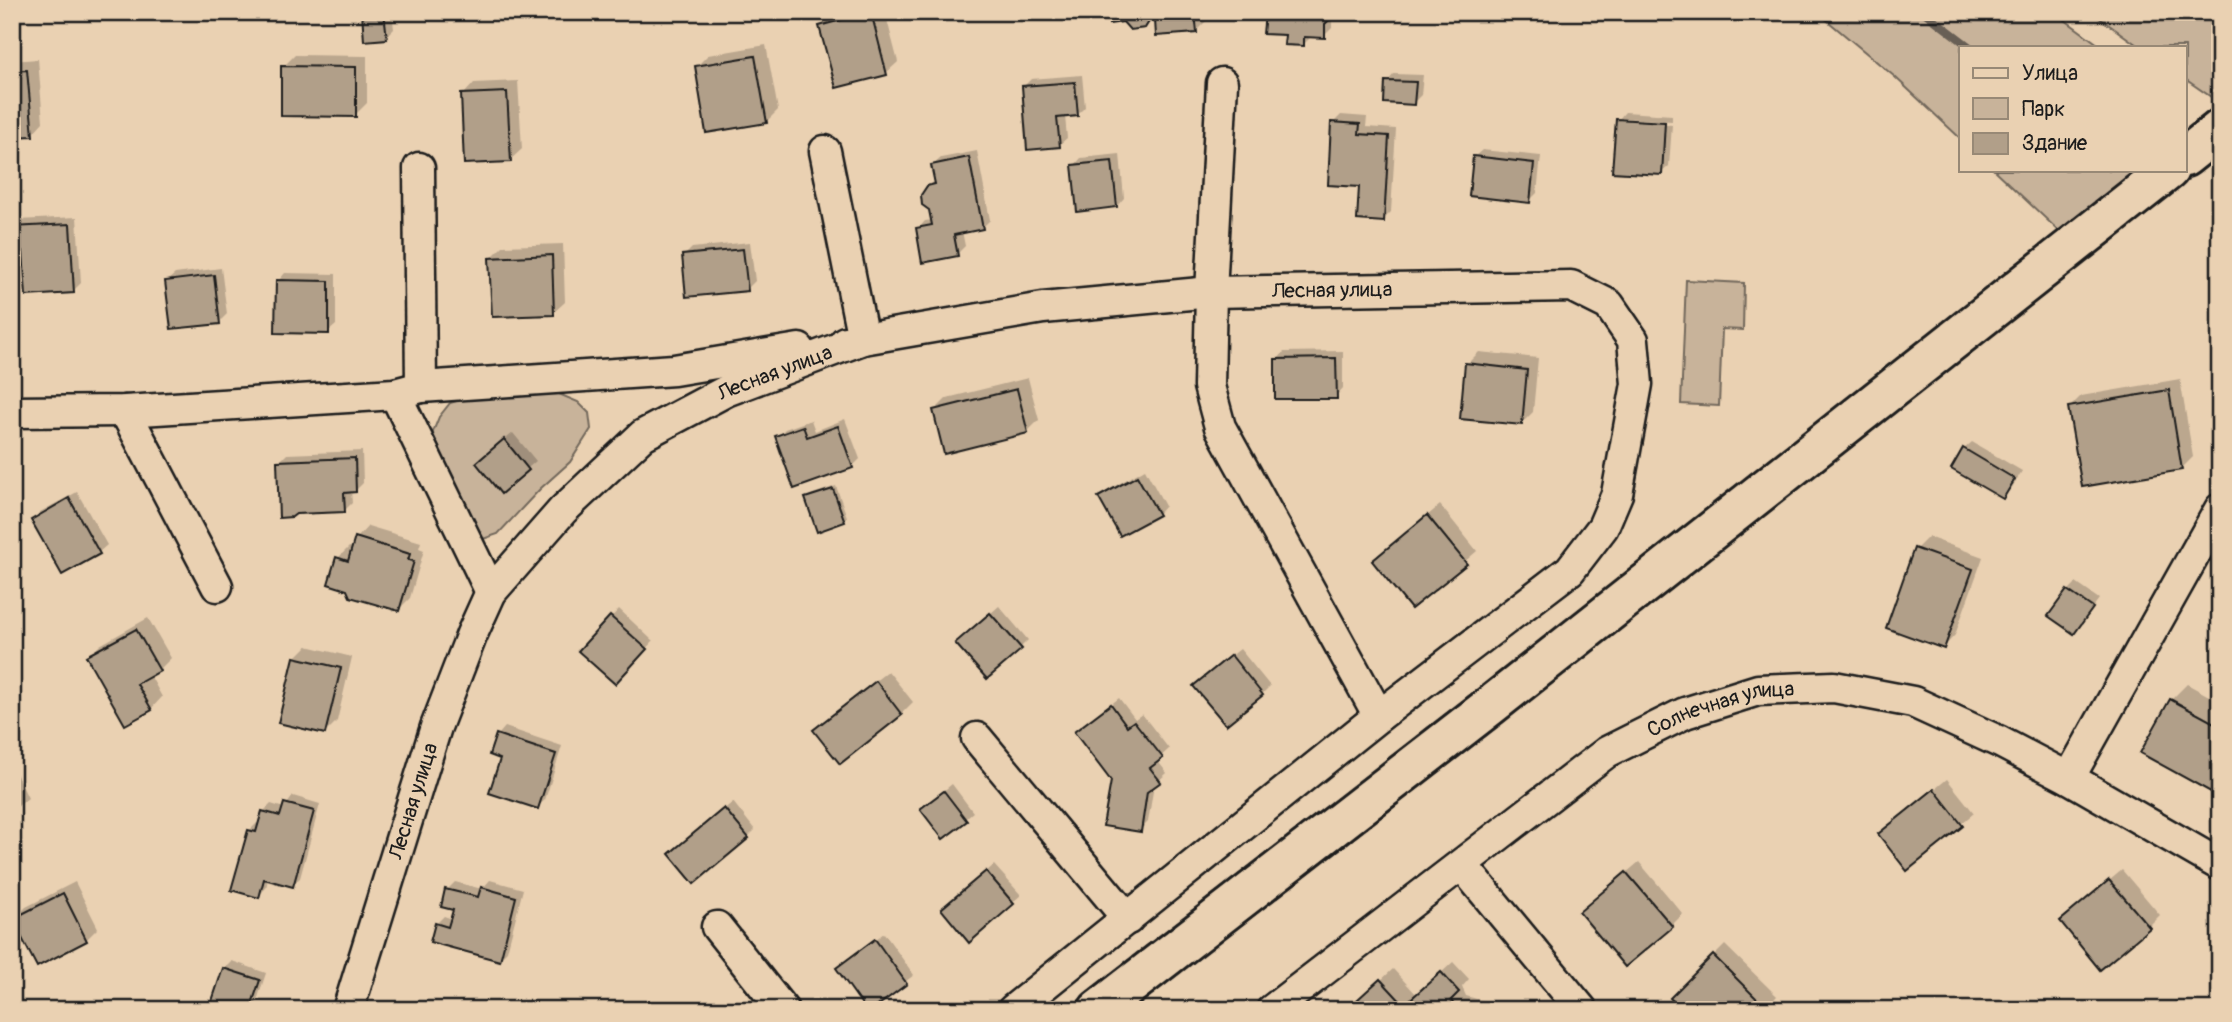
<svg xmlns="http://www.w3.org/2000/svg" width="2232" height="1022" viewBox="0 0 2232 1022" font-family="Pangolin,sans-serif">
  <style>
    .green { fill: #c8b39a; stroke: #72685b; stroke-width: 2 }
    .shadow { fill: #0003 }
    .lines { fill: none; stroke-linecap: round; stroke-linejoin: round }
    .stream { stroke: #685f54; stroke-width: 8 }
    .building { fill: #b19f89; stroke: #1c1c1c; stroke-width: 2 }
    .street-casing { stroke: #1c1c1c; stroke-width: 35 }
    .secondary-casing { stroke: #1c1c1c; stroke-width: 44 }
    .street { stroke: #ead1b2; stroke-width: 30 }
    .secondary { stroke: #ead1b2; stroke-width: 38 }
    .labels { text-anchor: middle; dominant-baseline: central; stroke-width: 6; stroke-linejoin: round; paint-order: stroke }
    .street-label { font-size: 21px; fill: #1c1c1c; stroke: #ead1b2 }
  </style>
  <rect width="100%" height="100%" fill="#ead1b2"/>
  <filter id="ink" filterUnits="userSpaceOnUse"><feTurbulence type="fractalNoise" baseFrequency=".0143" numOctaves="2"/><feDisplacementMap in="SourceGraphic" scale="14" xChannelSelector="R" yChannelSelector="G"/><feConvolveMatrix kernelMatrix="1 2 1 2 8 2 1 2 1" color-interpolation-filters="sRGB"/></filter>
  <g filter="url(#ink)">
    <!-- green -->
    <g class="green">
      <polygon points="1817,12 2054,12 2102,47 1961,47 1961,139 1895,77"/>
      <polygon points="2091,12 2220,12 2220,103 2185,79 2185,47 2140,47"/>
      <polygon points="1994,170 2139,170 2061,233"/>
      <polygon points="1686,280 1744,283 1743,330 1722,329 1719,406 1681,404"/>
      <polygon points="483,393 559,394 578,402 589,413 591,429 570,462 540,489 498,534 480,540 434,453 433,432 439,417 450,403"/>
    </g>
    <!-- shadow -->
    <g class="shadow">
      <polygon points="364,12 392,12 394,29 386,37"/>
      <polygon points="843,12 885,12 898,62 886,73 821,26 833,15"/>
      <polygon points="1110,12 1207,12 1208,19 1196,31 1156,18 1152,18 1144,26 1123,20"/>
      <polygon points="1267,12 1335,12 1332,15 1332,28 1324,36 1311,37 1303,45 1287,33"/>
      <polygon points="766,45 778,110 766,122 696,67 708,55"/>
      <polygon points="295,55 367,56 367,103 355,115 283,67"/>
      <polygon points="38,59 43,122 32,134 12,136 12,61"/>
      <polygon points="1394,74 1423,75 1421,95 1413,103 1387,82"/>
      <polygon points="1082,75 1085,107 1077,115 1065,116 1067,138 1059,145 1023,87 1031,79"/>
      <polygon points="518,81 522,149 510,160 463,95 474,83"/>
      <polygon points="1625,112 1672,115 1672,121 1622,118 1622,121 1672,125 1669,166 1661,173 1618,120"/>
      <polygon points="1341,115 1367,117 1366,127 1396,129 1391,212 1383,220 1361,185 1333,123"/>
      <polygon points="1482,150 1541,156 1537,193 1529,201 1474,157"/>
      <polygon points="977,151 990,220 982,228 962,231 965,246 957,254 918,229 925,221 932,220 928,187 936,180 933,165 941,158"/>
      <polygon points="1120,154 1124,198 1117,206 1074,166 1081,158"/>
      <polygon points="77,217 81,283 73,291 25,249 12,250 12,225 18,220"/>
      <polygon points="750,242 755,281 747,289 684,256 692,248"/>
      <polygon points="563,244 565,302 553,313 491,258 503,246"/>
      <polygon points="221,268 227,314 219,322 167,281 175,274"/>
      <polygon points="285,273 336,274 336,325 328,332 278,281"/>
      <polygon points="1343,351 1343,389 1336,397 1277,360 1284,352"/>
      <polygon points="1479,352 1538,358 1533,412 1522,423 1467,364"/>
      <polygon points="1028,378 1039,420 1027,432 935,410 947,398"/>
      <polygon points="2180,379 2193,457 2182,468 2070,407 2081,396"/>
      <polygon points="845,419 860,459 852,467 777,437 785,429 811,420 815,431"/>
      <polygon points="513,433 536,461 501,491 485,456"/>
      <polygon points="1972,442 2022,471 2011,489 2003,497 1964,449"/>
      <polygon points="362,451 363,483 356,490 351,491 352,503 344,511 279,462 287,454"/>
      <polygon points="1145,469 1165,506 1158,514 1101,497 1108,490"/>
      <polygon points="836,486 847,517 844,521 807,499 810,495"/>
      <polygon points="77,492 107,545 99,552 63,573 33,520 40,512"/>
      <polygon points="1440,505 1477,551 1412,607 1374,561"/>
      <polygon points="368,526 421,542 419,548 424,550 410,598 399,609 338,558 349,547 354,548 357,538"/>
      <polygon points="1928,537 1983,557 1955,635 1944,647 1916,549"/>
      <polygon points="2076,583 2099,599 2074,632 2068,591"/>
      <polygon points="999,606 1028,640 1020,648 965,636"/>
      <polygon points="619,609 653,641 622,675 580,651"/>
      <polygon points="148,618 171,658 159,670 150,675 162,697 151,709 89,656 100,645"/>
      <polygon points="307,646 352,657 337,721 325,733 295,658"/>
      <polygon points="1240,649 1270,686 1262,694 1203,678"/>
      <polygon points="888,671 913,702 901,714 816,730 827,719"/>
      <polygon points="2187,684 2220,702 2220,795 2142,752 2171,700"/>
      <polygon points="1119,698 1135,719 1142,714 1169,749 1157,760 1167,773 1154,785 1148,822 1140,830 1112,780 1076,732"/>
      <polygon points="505,727 562,746 545,800 537,807 502,758 498,735"/>
      <polygon points="12,765 28,798 12,811"/>
      <polygon points="1947,779 1974,813 1907,869 1880,834"/>
      <polygon points="952,784 973,812 944,836 930,802"/>
      <polygon points="293,796 320,804 300,878 292,885 268,879 266,888 258,896 249,831 257,823 260,824 263,812 271,804 284,808"/>
      <polygon points="733,802 755,830 748,837 679,846"/>
      <polygon points="1639,862 1683,914 1671,926 1593,901"/>
      <polygon points="994,865 1021,895 969,940 951,902"/>
      <polygon points="2122,870 2160,915 2148,927 2074,910"/>
      <polygon points="490,880 523,889 507,951 499,959 436,924 444,916 452,919 455,908 447,890 455,882 482,889"/>
      <polygon points="75,882 98,928 86,940 38,964 14,919 26,907"/>
      <polygon points="884,933 914,975 868,1010 838,968"/>
      <polygon points="1725,945 1777,996 1764,1010 1672,998"/>
      <polygon points="232,961 266,973 254,1010 211,1010 224,969"/>
      <polygon points="1453,962 1469,979 1462,987 1466,996 1491,1003 1490,1010 1349,1010 1393,969 1417,995"/>
      <polygon points="2176,1000 2182,1010 2161,1010"/>
    </g>
    <g class="lines">
      <!-- stream -->
      <g class="stream">
        <polyline points="1924,12 1970,47"/>
        <polyline points="2217,166 2220,164"/>
      </g>
    </g>
    <!-- building -->
    <g class="building">
      <polygon points="362,12 384,12 387,39 364,41"/>
      <polygon points="871,12 887,75 836,88 819,26"/>
      <polygon points="1108,12 1195,12 1197,33 1156,36 1155,20 1150,20 1145,28 1130,30 1123,22 1109,24"/>
      <polygon points="1250,12 1334,12 1333,16 1325,24 1325,38 1304,37 1304,46 1284,45 1285,35 1263,34 1265,13"/>
      <polygon points="755,56 767,123 706,133 695,66"/>
      <polygon points="281,66 356,67 356,117 281,116"/>
      <polygon points="27,70 33,136 12,137 12,71"/>
      <polygon points="1385,81 1416,82 1414,105 1384,103"/>
      <polygon points="1075,82 1078,116 1057,118 1060,147 1027,150 1022,86"/>
      <polygon points="507,92 511,162 464,164 461,94"/>
      <polygon points="1616,119 1665,122 1662,175 1612,172"/>
      <polygon points="1331,122 1360,124 1359,134 1389,136 1384,222 1357,220 1359,187 1328,185"/>
      <polygon points="1473,156 1534,163 1530,203 1469,196"/>
      <polygon points="969,157 983,229 954,235 958,256 922,263 916,228 932,225 929,210 922,205 921,195 927,186 935,184 931,165"/>
      <polygon points="1112,161 1117,207 1077,212 1072,165"/>
      <polygon points="70,224 74,293 26,296 23,251 12,251 12,227"/>
      <polygon points="743,249 748,291 686,297 682,255"/>
      <polygon points="552,255 554,315 492,317 489,258"/>
      <polygon points="214,275 220,324 171,329 165,281"/>
      <polygon points="276,280 329,281 329,334 275,333"/>
      <polygon points="1336,358 1337,399 1275,399 1275,359"/>
      <polygon points="1465,363 1527,370 1522,425 1460,419"/>
      <polygon points="1017,389 1028,433 944,454 933,410"/>
      <polygon points="2169,390 2182,470 2082,487 2068,407"/>
      <polygon points="803,426 807,437 838,426 853,468 794,489 775,436"/>
      <polygon points="504,439 529,470 501,494 476,463"/>
      <polygon points="1963,448 2015,479 2003,499 1951,469"/>
      <polygon points="355,458 356,492 344,493 345,512 296,514 292,517 279,518 277,461"/>
      <polygon points="1137,476 1159,515 1120,536 1098,497"/>
      <polygon points="833,489 845,522 817,532 805,498"/>
      <polygon points="69,498 100,554 62,575 31,520"/>
      <polygon points="1427,515 1467,564 1411,609 1372,561"/>
      <polygon points="355,537 410,554 408,560 414,561 399,611 350,597 347,590 328,584 336,557 348,561"/>
      <polygon points="1914,548 1973,569 1944,649 1886,628"/>
      <polygon points="2067,590 2093,608 2074,634 2048,616"/>
      <polygon points="990,613 1022,649 987,679 955,643"/>
      <polygon points="610,616 647,649 615,684 578,651"/>
      <polygon points="136,629 160,671 137,684 152,710 125,725 86,656"/>
      <polygon points="1231,655 1263,695 1226,725 1193,686"/>
      <polygon points="294,657 341,668 325,734 278,723"/>
      <polygon points="876,681 902,715 840,764 813,730"/>
      <polygon points="2170,699 2220,726 2220,797 2140,753"/>
      <polygon points="1111,704 1127,726 1134,721 1163,758 1150,768 1161,782 1147,792 1141,832 1103,826 1111,781 1074,732"/>
      <polygon points="496,734 556,754 538,809 489,793 500,759 489,755"/>
      <polygon points="1934,789 1963,826 1907,871 1878,834"/>
      <polygon points="944,791 967,821 943,839 920,809"/>
      <polygon points="284,803 314,811 293,887 264,879 259,898 231,890 248,830 256,832 262,811 280,816"/>
      <polygon points="724,808 749,838 694,884 669,854"/>
      <polygon points="986,871 1014,904 969,943 941,909"/>
      <polygon points="1626,872 1673,927 1625,967 1579,912"/>
      <polygon points="2109,880 2150,928 2100,970 2060,921"/>
      <polygon points="481,887 516,897 500,961 430,942 435,923 448,927 453,910 441,907 445,889 478,897"/>
      <polygon points="63,893 87,941 37,967 12,919"/>
      <polygon points="875,939 907,984 872,1010 866,1010 836,968"/>
      <polygon points="1713,955 1767,1009 1766,1010 1682,1010 1670,998"/>
      <polygon points="223,968 260,980 250,1010 209,1010"/>
      <polygon points="1441,972 1459,992 1451,1000 1455,1007 1463,1010 1346,1010 1380,979 1404,1005"/>
    </g>
    <g class="lines">
      <defs>
        <g id="street">
          <polyline points="1222,83 1211,292 1209,386 1220,427 1379,716"/>
          <polyline points="825,151 863,339 845,342"/>
          <polyline points="419,168 421,387"/>
          <polyline points="395,394 491,592"/>
          <polyline points="125,411 217,586"/>
          <polyline points="12,412 125,411 395,394 421,387 674,370 799,349"/>
          <polyline points="977,738 1128,919"/>
          <polyline points="2069,778 2220,509"/>
          <polyline points="1462,865 1582,1010"/>
          <polyline points="717,927 783,1010"/>
          <path id="s1" d="M348,1010L436,727L472,634L491,592L563,510L643,435L726,391L863,339L1043,308L1211,292L1571,286L1609,305L1633,340L1637,384L1617,494L1603,527L1570,570L1379,716L1013,1010"/>
          <path id="s2" d="M1272,1010L1607,752L1685,713L1758,690L1834,687L1913,702L2000,742L2069,778L2220,865"/>
        </g>
        <g id="secondary">
          <polyline points="2185,157 2220,129"/>
          <polyline points="1098,1010 1490,706 2169,170"/>
        </g>
      </defs>
      <!-- street casing -->
      <use href="#street" class="street-casing"/>
      <!-- secondary casing -->
      <use href="#secondary" class="secondary-casing"/>
      <!-- street -->
      <use href="#street" class="street"/>
      <!-- secondary -->
      <use href="#secondary" class="secondary"/>
    </g>
  </g>
  <g class="labels">
    <!-- street labels -->
    <g class="street-label">
      <text stroke="none"><textPath href="#s1" startOffset="1374">Лесная улица</textPath></text>
      <text stroke="none"><textPath href="#s1" startOffset="807">Лесная улица</textPath></text>
      <text stroke="none"><textPath href="#s2" startOffset="546">Солнечная улица</textPath></text>
      <text stroke="none"><textPath href="#s1" startOffset="219">Лесная улица</textPath></text>
    </g>
  </g>
  <!-- margin -->
  <rect width="2232" height="1022" fill="none" stroke="#ead1b2" stroke-width="42"/>
  <rect x="21" y="21" width="2190" height="980" fill="none" stroke="#1c1c1c" stroke-width="2.5" filter="url(#ink)"/>
  <!-- legend -->
  <rect x="1959" y="46" width="228" height="126" fill="#ead1b2" stroke="#988976" stroke-width="2"/>
  <rect x="1973" y="68" width="35" height="10" fill="#ead1b2" stroke="#988976" stroke-width="2"/>
  <text x="2022" y="80" font-size="21" fill="#1c1c1c">Улица</text>
  <rect x="1973" y="98" width="35" height="21" fill="#c8b39a" stroke="#988976" stroke-width="2"/>
  <text x="2022" y="116" font-size="21" fill="#1c1c1c">Парк</text>
  <rect x="1973" y="133" width="35" height="21" fill="#b19f89" stroke="#988976" stroke-width="2"/>
  <text x="2022" y="150" font-size="21" fill="#1c1c1c">Здание</text>
</svg>
